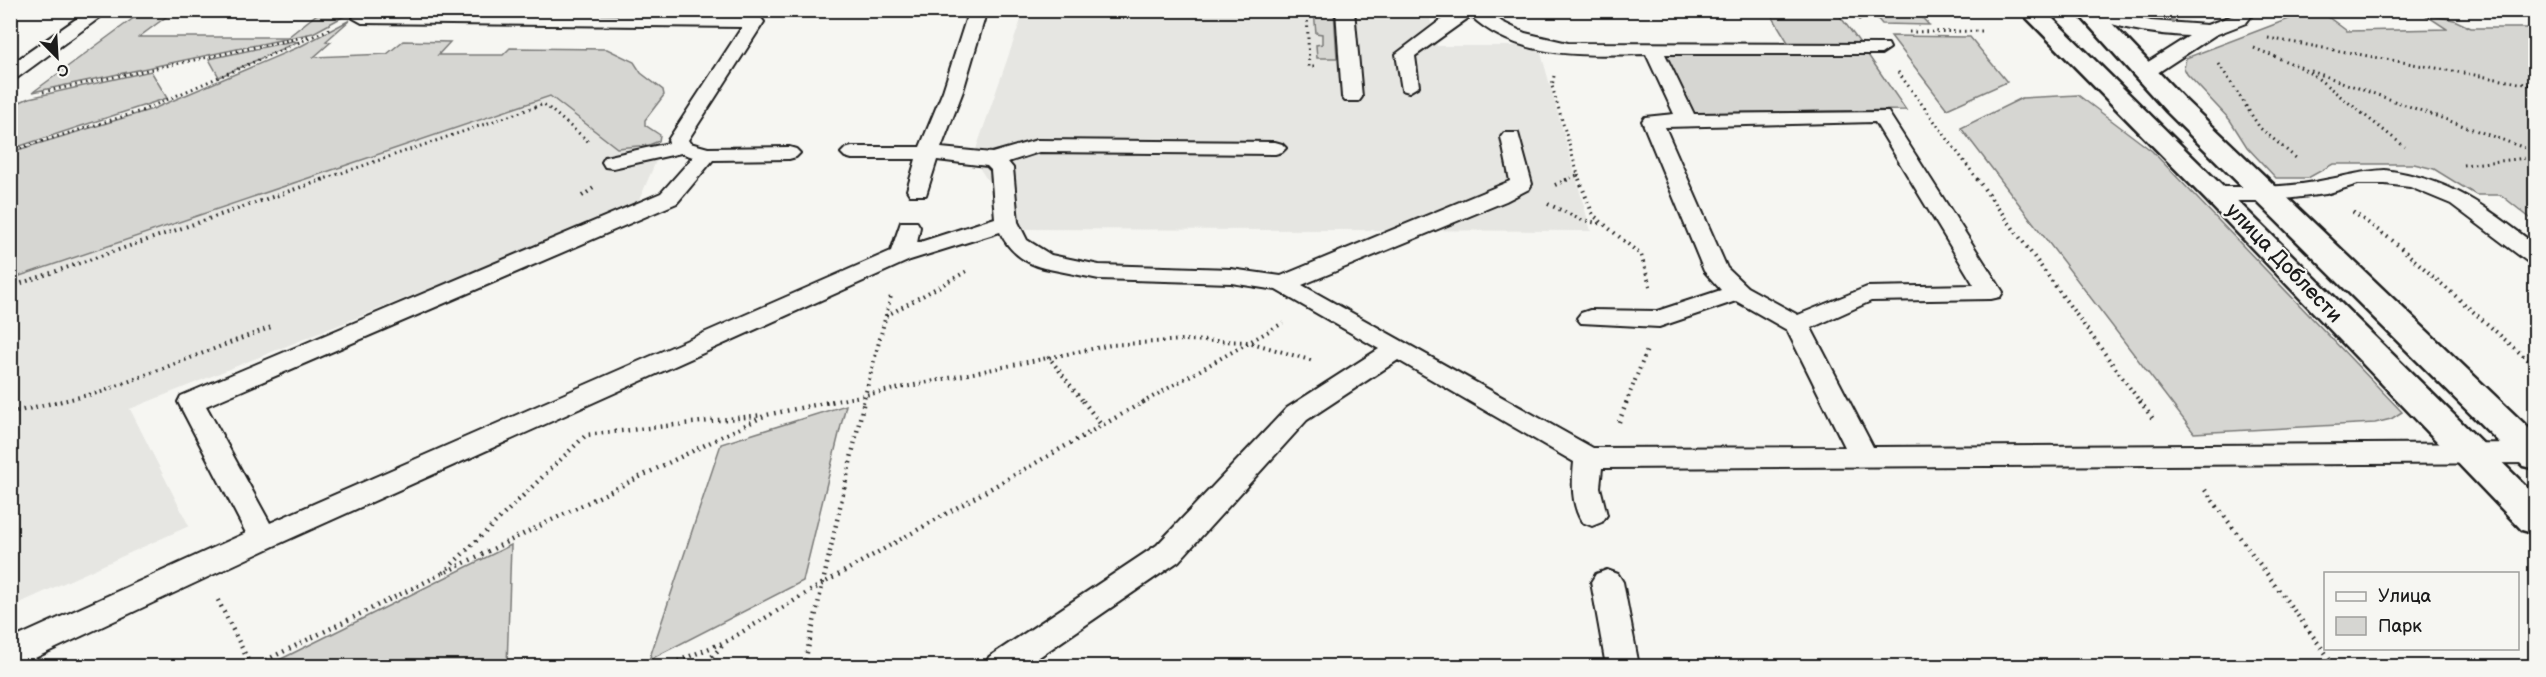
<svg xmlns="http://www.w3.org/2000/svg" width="2546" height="677" viewBox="0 0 2546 677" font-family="'Balsamiq Sans',sans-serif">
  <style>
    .built { fill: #e6e6e2 }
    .green { fill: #d6d6d2; stroke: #797977; stroke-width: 1.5 }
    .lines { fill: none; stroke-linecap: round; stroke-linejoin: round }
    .service-casing { stroke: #1c1c1c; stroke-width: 4 }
    .secondary-casing { stroke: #1c1c1c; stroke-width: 5 }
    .path-far2 { stroke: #1c1c1c; stroke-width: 3; stroke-dasharray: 1.5 4; stroke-linecap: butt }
    .path-far1 { stroke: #1c1c1c; stroke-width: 4; stroke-dasharray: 1.5 4.5; stroke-linecap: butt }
    .path { stroke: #1c1c1c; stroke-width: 4.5; stroke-dasharray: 1.5 5; stroke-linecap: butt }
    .service { fill: #f6f6f2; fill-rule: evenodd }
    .secondary { fill: #f6f6f2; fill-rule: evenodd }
    .labels { text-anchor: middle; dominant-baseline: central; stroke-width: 4.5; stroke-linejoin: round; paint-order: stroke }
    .street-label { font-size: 21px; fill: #1c1c1c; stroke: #f6f6f2 }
  </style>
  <rect width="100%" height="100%" fill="#f6f6f2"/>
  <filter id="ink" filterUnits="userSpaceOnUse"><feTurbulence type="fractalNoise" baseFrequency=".0167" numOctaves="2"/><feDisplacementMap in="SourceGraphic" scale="12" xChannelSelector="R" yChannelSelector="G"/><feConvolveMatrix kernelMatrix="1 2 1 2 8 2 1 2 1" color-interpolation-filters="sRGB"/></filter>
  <g filter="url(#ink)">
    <!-- built -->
    <g class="built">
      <polygon points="1024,11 1428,11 1437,46 1539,46 1591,231 1019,229 973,158"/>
      <polygon points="543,61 660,152 637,205 130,409 189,526 11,607 11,162"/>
    </g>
    <!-- green -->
    <g class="green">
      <polygon points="118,11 174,11 139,37 288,37 317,14 348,14 313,33 33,92 135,17 110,16"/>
      <polygon points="1314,11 1334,11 1337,58 1317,58 1316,45 1322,44 1322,34 1316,33"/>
      <polygon points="1769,11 1836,11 1860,43 1789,44"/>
      <polygon points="1871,11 1916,11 1929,25 1882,24"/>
      <polygon points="2302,14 2324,14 2347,31 2447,29 2424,14 2454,20 2471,28 2535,28 2535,222 2501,195 2476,195 2434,169 2414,164 2333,164 2308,178 2276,178 2247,147 2230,120 2187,74 2184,68 2186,58"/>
      <polygon points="350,20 326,41 331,42 314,57 387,54 403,41 450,42 438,55 503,55 510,48 607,49 634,62 641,73 663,90 664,95 645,120 645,125 660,135 659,141 649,145 617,148 550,96 11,279 11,152 153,109 301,46"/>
      <polygon points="1891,36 1970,37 2007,82 1947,109"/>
      <polygon points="293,41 297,42 219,77 209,59"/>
      <polygon points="1866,52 1906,110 1693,113 1664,54"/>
      <polygon points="151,71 167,98 11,149 11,106 29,98"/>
      <polygon points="2078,95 2152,151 2402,412 2391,419 2375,423 2194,433 1961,128 2022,98"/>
      <polygon points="846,405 803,581 649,660 721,444"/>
      <polygon points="511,545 507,666 267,666"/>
    </g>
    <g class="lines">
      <defs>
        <g id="service">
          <polygon points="89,10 110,10 17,78 10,80 10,65"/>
          <path d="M360,10L761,18L764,22L688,140L690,143L708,148L789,147L796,149L800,153L796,157L789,159L713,160L677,203L206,406L270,523L891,251L901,222H917L920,227L917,243L995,218L991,170L987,166L937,160L926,195H910L907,190L916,159H852L845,157L841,153L845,149L852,147H920L943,91L969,10H987L963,91L941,148L992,153L1037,140L1275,142L1282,144L1286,148L1282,152L1275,154L1039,152L1008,162L1013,168L1018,222L1027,240L1051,255L1099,265L1231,269L1281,276L1510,181L1501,137L1504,133H1518L1532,184L1529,189L1506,201L1302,285L1593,448L1845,447L1787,330L1736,301L1659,327L1581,323L1577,318L1581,313L1590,310L1657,311L1721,290L1704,271L1642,121L1645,117L1674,114L1646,54C1586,55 1518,60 1471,16L1415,56L1419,86L1409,92L1402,90L1396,54L1454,10H1487L1502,22L1525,33L1568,43L1888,44L1890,48L1881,54H1665L1694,114L1888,112L2003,292L2000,297L1991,299L1871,301L1811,328L1873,447L2536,443V463L1602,468L1600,487L1607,515L1602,522L1592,526L1582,522C1571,504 1572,483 1574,462L1398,360L1307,420L1179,561L1026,666H985L989,657L1157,545L1287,408L1379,349L1276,290L1231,283L1099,279L1044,268C1024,263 1008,250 1000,232L910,260L274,546L22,664L10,666V640L246,533L178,402L181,396L661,193L693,157L681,153L613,168L605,167L602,162L605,157L669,143L668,140L742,27L362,23L353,18ZM1875,122L1974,285L1867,287L1798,315L1747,287L1727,268L1665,127Z"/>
          <polygon points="1336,10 1354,10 1362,97 1359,101 1345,101 1342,97"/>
          <path d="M2087,10H2113L2151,21L2207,25L2234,15L2237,10H2256L2246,23L2215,35L2151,77L2144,79L2134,73L2137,69L2189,36C2165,35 2103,29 2087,10Z"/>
          <polygon points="2482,10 2507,10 2498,15 2485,14"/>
          <path d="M2385,170C2454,180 2482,205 2536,245V264L2528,262L2451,204L2410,187L2385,184H2358L2326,194L2268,201H2216L2208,199L2205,194L2208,189L2216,187C2252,187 2289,188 2325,180C2347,176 2362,171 2385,170Z"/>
          <polygon points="1607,570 1618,574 1623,582 1639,666 1606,666 1591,582 1596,574"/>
        </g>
        <g id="secondary">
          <polygon points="2019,10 2044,10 2536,496 2536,534 2522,530 2206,200"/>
          <polygon points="2075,10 2099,10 2185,100 2536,435 2536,469 2523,466 2167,112"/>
        </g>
      </defs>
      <!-- service casing -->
      <use href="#service" class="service-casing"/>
      <!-- secondary casing -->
      <use href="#secondary" class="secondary-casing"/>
      <!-- path-far2 -->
      <g class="path-far2">
        <polyline points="1307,10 1309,67 1316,67"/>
        <polyline points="1853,10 1860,20"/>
        <polyline points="1909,32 1986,31"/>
        <polyline points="2268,38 2536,86"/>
        <polyline points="2254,48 2300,67 2316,77 2405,147"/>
        <polyline points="2219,64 2260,128 2296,158"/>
        <polyline points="2311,71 2536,152"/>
        <polyline points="1898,72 1978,180"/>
        <polyline points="1554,76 1552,86 1578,175 1565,180"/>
        <polyline points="43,92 308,36"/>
        <polyline points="10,151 141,111 332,28"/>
        <polyline points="2463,165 2536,157"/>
        <polyline points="1578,175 1580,180"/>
        <polyline points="321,180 544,104 589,142"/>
      </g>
      <!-- path-far1 -->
      <g class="path-far1">
        <polyline points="1579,179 1593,215 1641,255 1650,286"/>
        <polyline points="1977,179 2141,403"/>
        <polyline points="1555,185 1569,179"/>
        <polyline points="582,196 595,187"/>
        <polyline points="1548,204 1582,220 1603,224"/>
        <polyline points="2353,212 2393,241 2536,367"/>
        <polyline points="10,287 325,179"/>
        <polyline points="886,316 969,270"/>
        <polyline points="1048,356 1084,403"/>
        <polyline points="54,403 101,392 274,326"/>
        <polyline points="826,403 1111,345 1183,340 1249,342 1313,361"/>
        <polyline points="863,403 891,296"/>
        <polyline points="1142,403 1283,323"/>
        <polyline points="1626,403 1647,350"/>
      </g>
      <!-- path -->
      <g class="path">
        <polyline points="1083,401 1102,426"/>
        <polyline points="2140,401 2153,419"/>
        <polyline points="10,413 61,401"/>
        <polyline points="1619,422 1627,401"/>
        <polyline points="2205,490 2335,666"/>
        <polyline points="443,573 586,435 763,415"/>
        <polyline points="218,600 251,666"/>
        <polyline points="254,666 766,415 834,401"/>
        <polyline points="666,666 727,641 822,584 1145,401"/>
        <polyline points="703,666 724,644"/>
        <polyline points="804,666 864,401"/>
      </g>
      <!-- service -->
      <use href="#service" class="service"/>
      <!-- secondary -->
      <use href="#secondary" class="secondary"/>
    </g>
  </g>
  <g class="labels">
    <!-- street labels -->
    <g class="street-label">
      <text transform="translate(2284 263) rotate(46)">улица Доблести</text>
    </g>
  </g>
  <!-- margin -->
  <rect width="2546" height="677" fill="none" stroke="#f6f6f2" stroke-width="36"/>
  <rect x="18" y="18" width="2510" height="641" fill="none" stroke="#1c1c1c" stroke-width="2" filter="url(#ink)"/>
  <!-- legend -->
  <rect x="2324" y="572" width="195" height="78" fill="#f6f6f2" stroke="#9f9f9c" stroke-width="1.5"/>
  <rect x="2336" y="592" width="30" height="9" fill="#f6f6f2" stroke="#9f9f9c" stroke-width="1.5"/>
  <text x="2378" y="602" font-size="18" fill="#1c1c1c">Улица</text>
  <rect x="2336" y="617" width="30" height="18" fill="#d6d6d2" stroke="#9f9f9c" stroke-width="1.5"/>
  <text x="2378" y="632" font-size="18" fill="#1c1c1c">Парк</text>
  <!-- north arrow -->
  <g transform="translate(57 57) rotate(156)" stroke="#f6f6f2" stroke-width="4.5" paint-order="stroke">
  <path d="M0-4.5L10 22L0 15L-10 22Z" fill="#1c1c1c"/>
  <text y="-9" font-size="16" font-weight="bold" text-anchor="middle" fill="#1c1c1c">С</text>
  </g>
</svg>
